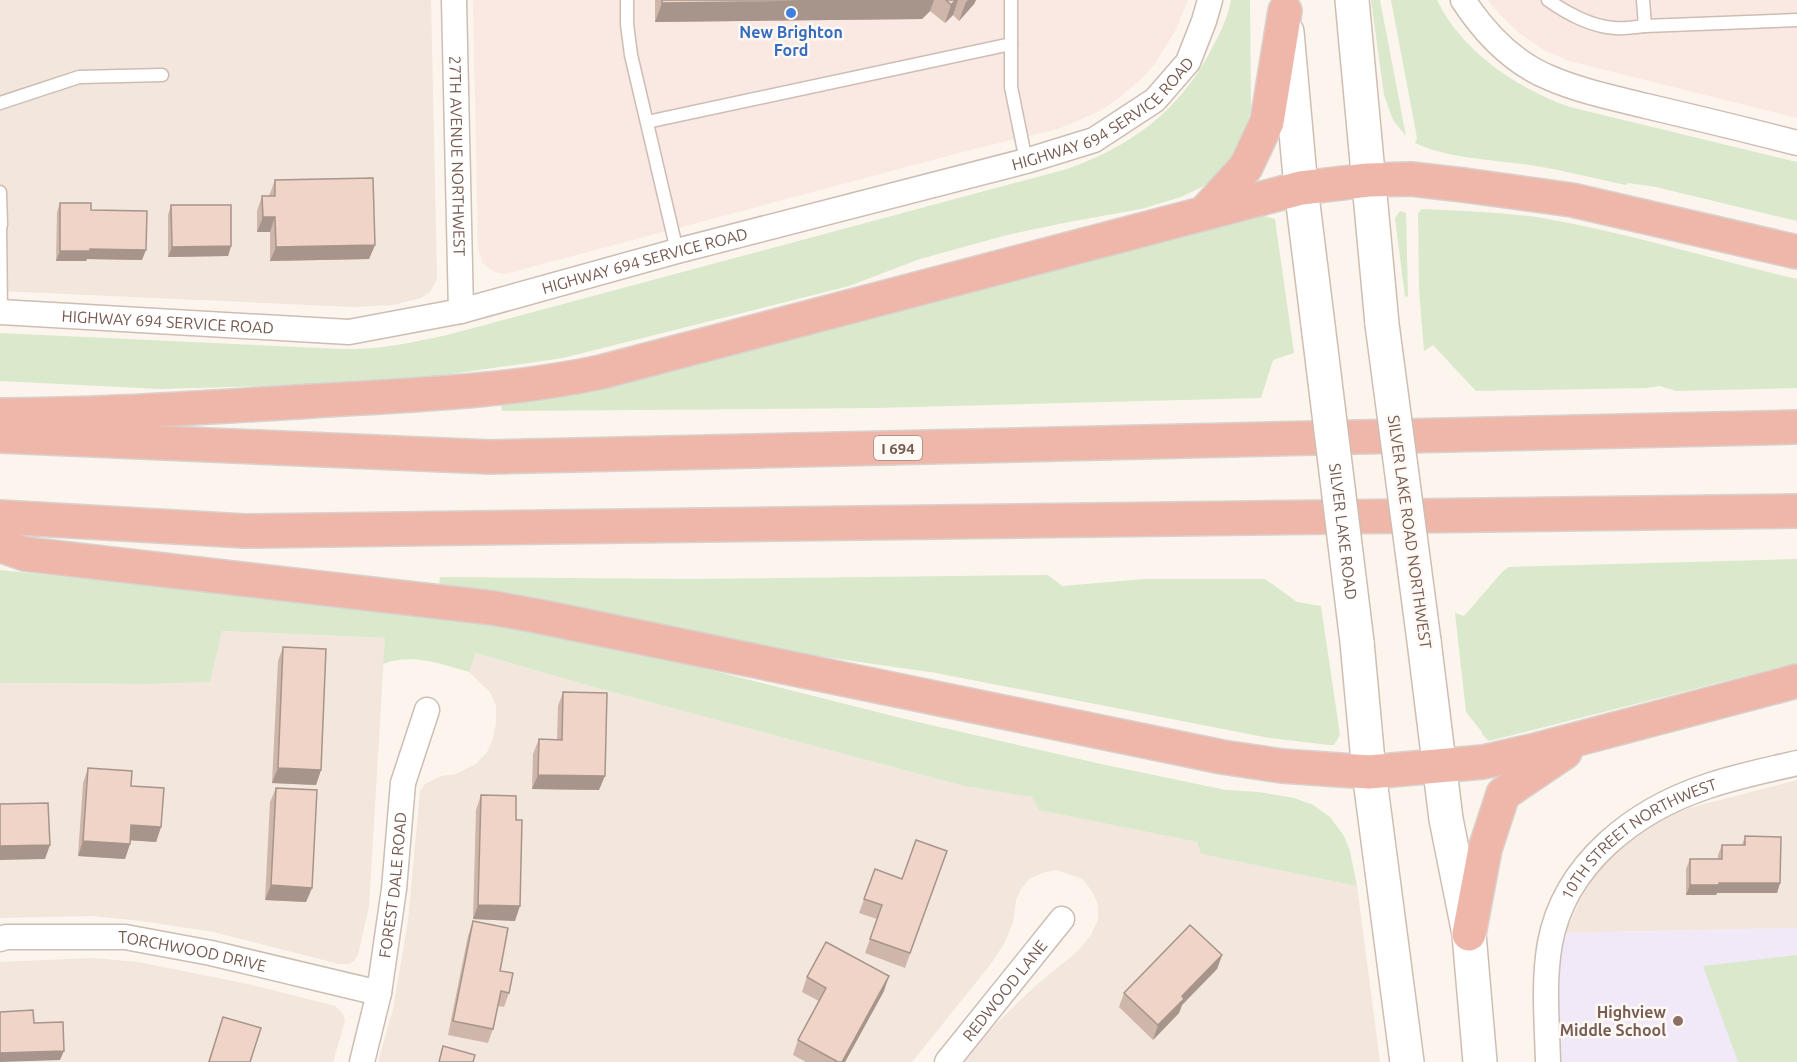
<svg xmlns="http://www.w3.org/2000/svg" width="1797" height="1062" viewBox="0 0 1797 1062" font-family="Ubuntu,sans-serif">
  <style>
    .residential { fill: #f3e6dc }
    .commercial { fill: #fae8e2 }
    .education { fill: #f2e9f8 }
    .green { fill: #dae9cc }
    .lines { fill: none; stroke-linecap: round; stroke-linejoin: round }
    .lane-casing { stroke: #cdbdb3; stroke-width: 15 }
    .street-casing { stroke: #cdbdb3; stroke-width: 27 }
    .secondary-casing { stroke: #d0bdb1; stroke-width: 36 }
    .highway-casing { stroke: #d9d1ce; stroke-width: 36 }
    .lane { stroke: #fff; stroke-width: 12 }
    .street { stroke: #fff; stroke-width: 24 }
    .secondary { stroke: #fff; stroke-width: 33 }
    .highway { stroke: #efb7aa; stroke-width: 33 }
    .secondary-bridge-casing { stroke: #d0bdb1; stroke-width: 36; stroke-linecap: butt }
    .secondary-bridge { stroke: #fff; stroke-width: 33 }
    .wall { fill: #ceb6ab }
    .shaded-wall { fill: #a7948b }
    .building { fill: #efd4c7; stroke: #a7948b; stroke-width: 1.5 }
    .shop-dot { fill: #3f7fe0; stroke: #fef9f4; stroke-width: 2 }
    .education-dot { fill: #8d6e63; stroke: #fef9f4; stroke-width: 2 }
    .labels { text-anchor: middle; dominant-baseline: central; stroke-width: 5; stroke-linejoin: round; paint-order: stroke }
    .shield { fill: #fef9f4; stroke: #9f8a82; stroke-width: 1.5 }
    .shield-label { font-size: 15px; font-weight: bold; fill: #765b51 }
    .shop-label { font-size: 16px; font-weight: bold; fill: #366cbe; stroke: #fef9f4 }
    .street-label { font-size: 16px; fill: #765b51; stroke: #fef9f4 }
    .education-label { font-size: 16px; font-weight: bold; fill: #785e54; stroke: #fef9f4; text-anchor: end }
  </style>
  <rect width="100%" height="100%" fill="#fbf5ed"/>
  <!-- residential -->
  <g class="residential">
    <polygon points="0,0 431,0 437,279 430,292 421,298 393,305 354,307 0,291"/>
    <polygon points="221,631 385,638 369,906 358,955 354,961 348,964 339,964 214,932 141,921 93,916 0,918 0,683 150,684 210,682"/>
    <polygon points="476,653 601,689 964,786 1033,797 1040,810 1197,842 1201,854 1357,886 1380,1062 963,1062 991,1029 1034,987 1078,951 1091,935 1098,920 1098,905 1093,893 1083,879 1056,870 1042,873 1029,879 1021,889 1016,900 1013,923 1004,944 990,965 912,1062 378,1062 393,1009 408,921 420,791 425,784 441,776 456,774 476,764 487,752 493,739 496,723 496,706 490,692 469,672"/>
    <polygon points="1797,780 1797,928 1565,933 1582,896 1597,872 1611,854 1635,835 1663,819 1689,808"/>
    <polygon points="93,958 138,962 248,984 335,1006 343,1014 345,1021 333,1062 0,1062 0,962"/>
  </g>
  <!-- commercial -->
  <g class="commercial">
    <polygon points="473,0 1188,0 1174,33 1154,65 1140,80 1121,96 1103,109 1080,120 1058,129 970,150 505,274 494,272 482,262 478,248"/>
    <polygon points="1488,0 1797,0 1797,118 1569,61 1544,50 1519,33 1499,14"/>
  </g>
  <!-- education -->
  <polygon class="education" points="1797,928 1797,1062 1561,1062 1557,979 1559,956 1565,933"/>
  <!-- green -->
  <g class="green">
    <path d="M1231,0H1250L1251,108L1246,131L1237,153L1222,172L1202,187L1181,197L1141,209L1069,222L1007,235L920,259L849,286L563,358L396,382L160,389L0,381V333L341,349C380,350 410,343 447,335L1067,169C1130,147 1179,111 1210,52C1219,35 1228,18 1231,0Z"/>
    <polygon points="1371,0 1380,0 1406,136 1393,120 1384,95"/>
    <path d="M1391,0H1437C1463,53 1517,88 1570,107L1797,162V221L1656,187L1628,183L1626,185C1597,179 1567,171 1536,166C1500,160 1447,159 1415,143L1417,138Z"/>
    <path d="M1422,209C1462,211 1502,212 1542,218C1628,233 1712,259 1797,279V388L1676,391L1660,386L1646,388L1476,391L1433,345L1424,351L1419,290L1418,213Z"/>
    <polygon points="1400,211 1406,213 1408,296 1405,297 1395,218"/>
    <polygon points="1261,215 1275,219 1294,353 1273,360 1261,398 876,408 502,411 499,397 715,357 898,312"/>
    <polygon points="1797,559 1797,663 1489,741 1482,734 1482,732 1466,712 1455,613 1464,616 1503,571 1509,567"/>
    <path d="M0,570L402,612L555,631L905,719L1101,764L1226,790L1259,792L1294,798L1313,805L1330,817L1344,836L1350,851L1357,886L1201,854L1197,842L1039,810L1032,797L964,786L601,689L476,653L469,672C441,664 412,653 383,664L385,638L222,631L210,682L150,684L0,683Z"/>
    <polygon points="1048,575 1062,586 1145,579 1265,579 1297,602 1321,606 1340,735 1334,745 1329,745 1269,738 936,673 784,651 439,587 440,577 690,579"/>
    <polygon points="1797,955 1797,1062 1738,1062 1703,966"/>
  </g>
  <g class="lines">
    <defs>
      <g id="lane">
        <polyline points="627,0 627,24 631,55 677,251"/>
        <polyline points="1011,0 1011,87 1026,161"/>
        <path d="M1548,0C1566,13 1592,27 1615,28C1625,29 1635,27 1645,26"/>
        <polyline points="1643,0 1645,26 1797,20"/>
        <polyline points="0,103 79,77 162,75"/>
        <polyline points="647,122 1011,44"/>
        <polyline points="0,192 1,225"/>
        <polyline points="0,224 1,312"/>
      </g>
      <g id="street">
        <path id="s1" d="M454,0L461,311"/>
        <path d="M1463,0C1484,32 1513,63 1550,78C1580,91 1614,98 1646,106C1697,118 1747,130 1797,143"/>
        <path id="s2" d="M0,312L349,332L461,311L677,251L1026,161L1094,140L1155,100L1188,62L1204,21L1210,0"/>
        <path id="s3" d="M0,939L6,937H125L211,953L379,993"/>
        <path id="s4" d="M362,1062L379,993L394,889L403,783L427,710"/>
        <path id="s5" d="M947,1062L1062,919"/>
        <path id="s6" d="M1548,1062C1547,1022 1543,982 1550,943C1565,863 1635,810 1708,786C1737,776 1768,770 1797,763"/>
      </g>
      <g id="secondary">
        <polyline points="1352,0 1382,324"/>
        <polyline points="1287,32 1301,188 1318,325"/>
        <polyline points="1424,641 1446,819 1469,934 1480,1062"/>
        <polyline points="1357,642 1369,772 1407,1062"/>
      </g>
      <g id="highway">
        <polyline points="1204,213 1246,167 1267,122 1285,11"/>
        <path d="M0,415C104,415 208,407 313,401C409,395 507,392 601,372L1301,188L1368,180L1411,179L1463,185L1572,200L1797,252"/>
        <polyline points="0,436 491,457 1797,427"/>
        <polyline points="0,517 245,531 1797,511"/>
        <polyline points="0,545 25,554 493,608 537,616 1222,757 1282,766 1369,772 1483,762 1536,750 1797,681"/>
        <polyline points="1469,934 1485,849 1503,794 1565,752"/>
      </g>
    </defs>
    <!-- lane casing -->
    <use href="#lane" class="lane-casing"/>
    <!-- street casing -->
    <use href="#street" class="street-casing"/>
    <!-- secondary casing -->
    <use href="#secondary" class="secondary-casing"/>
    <!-- highway casing -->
    <use href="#highway" class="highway-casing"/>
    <!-- lane -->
    <use href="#lane" class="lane"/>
    <!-- street -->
    <use href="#street" class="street"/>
    <!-- secondary -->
    <use href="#secondary" class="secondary"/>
    <!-- highway -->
    <use href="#highway" class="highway"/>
    <defs>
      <g id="secondary-bridge">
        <polyline points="1382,324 1424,641"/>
        <path id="s7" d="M1318,325L1357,642"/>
      </g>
    </defs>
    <!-- secondary-bridge casing -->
    <use href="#secondary-bridge" class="secondary-bridge-casing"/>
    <!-- secondary-bridge -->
    <use href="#secondary-bridge" class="secondary-bridge"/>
  </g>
  <!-- wall -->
  <g class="wall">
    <polygon points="655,0 976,0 974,4 959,21 953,15 945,23 930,11 922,19 655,22"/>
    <polygon points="275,180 375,245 369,259 270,261 270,232 257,232 257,211 262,196 269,196"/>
    <polygon points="60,203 142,260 87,259 86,261 56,261 57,212"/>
    <polygon points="171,205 231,246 228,256 168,257 168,215"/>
    <polygon points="283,647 321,770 316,785 272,783 278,661"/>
    <polygon points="563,692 599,790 532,789 533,754 539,739 557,740 558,706"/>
    <polygon points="88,768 131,786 161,827 156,842 130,840 130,844 125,859 78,856 83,783"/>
    <polygon points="276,788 312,888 306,902 265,900 270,802"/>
    <polygon points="481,795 515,921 473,919 476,810"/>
    <polygon points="1745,836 1780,883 1777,893 1717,893 1716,895 1686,895 1686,869 1690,859 1718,859 1718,855 1722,845 1742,845"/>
    <polygon points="947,851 905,968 865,953 877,919 859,913 875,869 902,879"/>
    <polygon points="473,921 500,971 509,993 504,1007 498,1006 493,1029 488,1043 448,1035 468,936"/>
    <polygon points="1222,955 1217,969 1182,1005 1179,1013 1153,1040 1119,1007 1124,993"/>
    <polygon points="807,977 884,991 845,1062 806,1062 793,1055 798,1040 819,1001 802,992"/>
    <polygon points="223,1017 250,1062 208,1062"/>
  </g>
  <!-- shaded-wall -->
  <g class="shaded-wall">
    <polygon points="934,0 930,11 922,19 655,22 662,3"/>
    <polygon points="956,0 958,0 953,15 945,23 951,5"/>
    <polygon points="968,0 976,0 974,4 959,21 966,2"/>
    <polygon points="263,217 275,217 270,232 257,232"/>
    <polygon points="375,245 369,259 270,261 276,247"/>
    <polygon points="231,246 228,256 168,257 172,247"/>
    <polygon points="90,249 146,250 142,260 87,259 86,261 56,261 60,251"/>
    <polygon points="278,768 321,770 316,785 272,783"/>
    <polygon points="538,775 605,776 599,790 532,789"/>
    <polygon points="131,825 161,827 156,842 126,840"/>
    <polygon points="83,841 130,844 125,859 78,856"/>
    <polygon points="50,845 45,859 0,860 0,846"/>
    <polygon points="1719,883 1780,883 1777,893 1717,893 1716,895 1686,895 1690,885"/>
    <polygon points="271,885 312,888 306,902 265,900"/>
    <polygon points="478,905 520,906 515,921 473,919"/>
    <polygon points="1222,955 1217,969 1182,1005 1179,1013 1153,1040 1158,1025 1182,996"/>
    <polygon points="889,976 884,991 845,1062 842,1062"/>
    <polygon points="64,1051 60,1060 0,1062 0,1053"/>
  </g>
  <!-- building -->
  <g class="building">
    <polygon points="662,0 929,0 662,3"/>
    <polygon points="946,0 956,0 951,5"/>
    <polygon points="373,178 375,245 276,247 275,217 263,217 262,196 275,196 275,180"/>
    <polygon points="60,203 91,203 91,210 147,211 146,250 90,249 90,251 60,251"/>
    <polygon points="171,205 231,205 231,246 172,247"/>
    <polygon points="283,647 326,649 321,770 278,768"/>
    <polygon points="563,692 607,693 605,776 538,775 539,739 562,740"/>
    <polygon points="88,768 132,771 131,786 164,788 161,827 131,825 130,844 83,841"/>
    <polygon points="276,788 317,790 312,888 271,885"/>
    <polygon points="481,795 516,796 516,820 522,820 520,906 478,905"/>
    <polygon points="48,803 50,845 0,846 0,804"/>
    <polygon points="1745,836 1781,837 1780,883 1719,883 1719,885 1690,885 1690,859 1722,859 1722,845 1745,845"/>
    <polygon points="916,840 947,851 910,953 870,939 882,905 864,899 875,869 902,879"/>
    <polygon points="473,921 508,928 500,971 513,973 509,993 501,991 493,1029 453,1021"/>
    <polygon points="1190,925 1222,955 1182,996 1184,999 1158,1025 1124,993"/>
    <polygon points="826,942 889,976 842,1062 838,1062 798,1040 826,988 807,977"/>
    <polygon points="33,1010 34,1023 63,1022 64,1051 0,1053 0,1012"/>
    <polygon points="223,1017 261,1028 250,1062 209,1062"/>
    <polygon points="443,1046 475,1055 473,1062 439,1062"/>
  </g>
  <!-- markers -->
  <circle class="shop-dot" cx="791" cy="13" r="6"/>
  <circle class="education-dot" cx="1678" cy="1021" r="6"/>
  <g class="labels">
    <!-- shield labels -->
    <rect class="shield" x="874" y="436" width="48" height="24" rx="4.5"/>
    <g class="shield-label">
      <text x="898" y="448">I 694</text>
    </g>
    <!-- shop labels -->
    <g class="shop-label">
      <text x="791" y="32">New Brighton<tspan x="791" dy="18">Ford</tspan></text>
    </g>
    <!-- street labels -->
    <g class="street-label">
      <text stroke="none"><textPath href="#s2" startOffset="1140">HIGHWAY 694 SERVICE ROAD</textPath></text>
      <text stroke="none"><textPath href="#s1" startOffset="156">27TH AVENUE NORTHWEST</textPath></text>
      <text stroke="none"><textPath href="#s2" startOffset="654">HIGHWAY 694 SERVICE ROAD</textPath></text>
      <text stroke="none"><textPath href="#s2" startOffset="168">HIGHWAY 694 SERVICE ROAD</textPath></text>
      <text stroke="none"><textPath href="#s7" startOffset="208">SILVER LAKE ROAD</textPath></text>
      <text transform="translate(1410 532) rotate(82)">SILVER LAKE ROAD NORTHWEST</text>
      <text stroke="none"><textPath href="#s6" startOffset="264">10TH STREET NORTHWEST</textPath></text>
      <text stroke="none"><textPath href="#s4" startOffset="180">FOREST DALE ROAD</textPath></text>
      <text stroke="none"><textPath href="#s3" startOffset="194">TORCHWOOD DRIVE</textPath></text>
      <text stroke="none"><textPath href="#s5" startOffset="92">REDWOOD LANE</textPath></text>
    </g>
    <!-- education labels -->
    <g class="education-label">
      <text x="1666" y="1012">Highview<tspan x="1666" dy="18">Middle School</tspan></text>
    </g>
  </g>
</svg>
